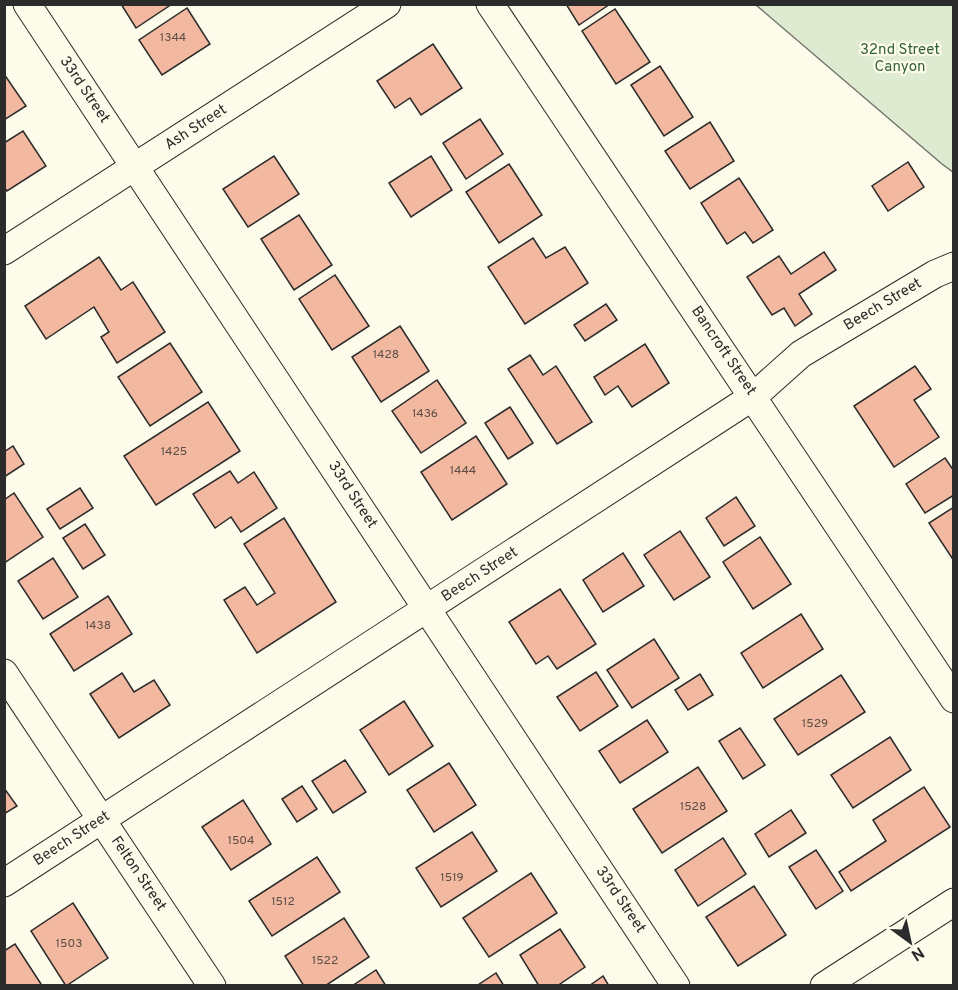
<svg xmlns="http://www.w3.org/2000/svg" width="958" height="990" viewBox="0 0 958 990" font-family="Overpass,sans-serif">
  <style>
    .green { fill: #deebd1; stroke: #74746e; stroke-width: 1.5 }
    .building { fill: #f2b8a0; stroke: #2b2b2b; stroke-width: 1.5 }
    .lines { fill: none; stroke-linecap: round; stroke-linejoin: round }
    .minor-casing { stroke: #2b2b2b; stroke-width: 29 }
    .minor { stroke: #fdfbea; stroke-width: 27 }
    .labels { text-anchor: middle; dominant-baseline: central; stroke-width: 4.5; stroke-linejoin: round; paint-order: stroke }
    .number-label { font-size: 12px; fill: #5d4e48 }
    .park-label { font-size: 15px; fill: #34623c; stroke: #fdfbea }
    .street-label { font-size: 15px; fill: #2b2b2b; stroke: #fdfbea }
  </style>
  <rect width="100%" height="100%" fill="#fdfbea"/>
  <!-- green -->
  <polygon class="green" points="756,5 953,5 953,172 942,164"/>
  <!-- building -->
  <g class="building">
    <polygon points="121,4 172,4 136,28"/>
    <polygon points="566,4 610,4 579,25"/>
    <polygon points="187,8 210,44 162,75 139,40"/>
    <polygon points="615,9 650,62 616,84 582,31"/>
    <polygon points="433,44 462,88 421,115 410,98 395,108 377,81"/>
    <polygon points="660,66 693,117 664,136 631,85"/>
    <polygon points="4,74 26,106 4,120"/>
    <polygon points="480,119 503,154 466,179 443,143"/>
    <polygon points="710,122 734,161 690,189 665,151"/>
    <polygon points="23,131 46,166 7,191 4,187 4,143"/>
    <polygon points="274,156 299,194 248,227 223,189"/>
    <polygon points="431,156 452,190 411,217 389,183"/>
    <polygon points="908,162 924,187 888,211 872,186"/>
    <polygon points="509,164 542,215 499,243 466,192"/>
    <polygon points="739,178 773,230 753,243 745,232 727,244 701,203"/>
    <polygon points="299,215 332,265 294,290 261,239"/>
    <polygon points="533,238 546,258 565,247 588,283 525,324 488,267"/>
    <polygon points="824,252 836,270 799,294 812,314 795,326 784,308 772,315 747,277 779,256 791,274"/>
    <polygon points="99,257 121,290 133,282 165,332 117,363 101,337 109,332 94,307 46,339 25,306"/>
    <polygon points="335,275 369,326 332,350 299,299"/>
    <polygon points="606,304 617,320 585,341 574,325"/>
    <polygon points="400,326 429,371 381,402 352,357"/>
    <polygon points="170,343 202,392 150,426 118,377"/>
    <polygon points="645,344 669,383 632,407 618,386 605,395 594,377"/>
    <polygon points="530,355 543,375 556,366 592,422 557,444 508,369"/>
    <polygon points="915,366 931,389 914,400 939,437 894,467 854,406"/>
    <polygon points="437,380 466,423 421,453 392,411"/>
    <polygon points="208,402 240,451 156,505 124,456"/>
    <polygon points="510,407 533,443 508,459 485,423"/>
    <polygon points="476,436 507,484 452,520 421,472"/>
    <polygon points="13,446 24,464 4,477 4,452"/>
    <polygon points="945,458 954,471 954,495 925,513 906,484"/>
    <polygon points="230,471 238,483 254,472 277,508 241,532 231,517 215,528 193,494"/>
    <polygon points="80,488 93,508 60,529 47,509"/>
    <polygon points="14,493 43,537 4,563 4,500"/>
    <polygon points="736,497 755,526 724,546 706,518"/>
    <polygon points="954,507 954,561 929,523"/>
    <polygon points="284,518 336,602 257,653 224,600 245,587 257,605 275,593 244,544"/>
    <polygon points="85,524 105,555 83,569 63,538"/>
    <polygon points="680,531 710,577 674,600 644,555"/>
    <polygon points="760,537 791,584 753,609 723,562"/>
    <polygon points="623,553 644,586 603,612 583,580"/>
    <polygon points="53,558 78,597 43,619 18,581"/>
    <polygon points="560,589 596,644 557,669 548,656 536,664 509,622"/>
    <polygon points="108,596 132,634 74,671 50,634"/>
    <polygon points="801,614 823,649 763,688 741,653"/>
    <polygon points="654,639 679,678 632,708 607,670"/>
    <polygon points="596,672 618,706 580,731 557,697"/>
    <polygon points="122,673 134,692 154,680 170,705 119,738 90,694"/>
    <polygon points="700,674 713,695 688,710 675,690"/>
    <polygon points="841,675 865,712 798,755 774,719"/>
    <polygon points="404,701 433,746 389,775 360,730"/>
    <polygon points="647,720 668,752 620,783 599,751"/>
    <polygon points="740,728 765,765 743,779 719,741"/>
    <polygon points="890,737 911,770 853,808 831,775"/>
    <polygon points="345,760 366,792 333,813 312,781"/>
    <polygon points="449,763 476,805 434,832 407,790"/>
    <polygon points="698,767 727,811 662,853 633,809"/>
    <polygon points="302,786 317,809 297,822 282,799"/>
    <polygon points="924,787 950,827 851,891 839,872 886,841 873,820"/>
    <polygon points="4,788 17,806 4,814"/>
    <polygon points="243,800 271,844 231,870 202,827"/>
    <polygon points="791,810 806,833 769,857 755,834"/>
    <polygon points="472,832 497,871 441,907 416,868"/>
    <polygon points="723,838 746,874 698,906 675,870"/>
    <polygon points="816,850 843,891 816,909 789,867"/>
    <polygon points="317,857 340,892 272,936 249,901"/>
    <polygon points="531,873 557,913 489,957 463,918"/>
    <polygon points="754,886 786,935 738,966 706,917"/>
    <polygon points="73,903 108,958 66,986 31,931"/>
    <polygon points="344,918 369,957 325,986 304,986 285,956"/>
    <polygon points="560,929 585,967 557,986 539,986 520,955"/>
    <polygon points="15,944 41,984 39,986 4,986 4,951"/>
    <polygon points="376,970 386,986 352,986"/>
    <polygon points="496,973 504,986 478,986 478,985"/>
    <polygon points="603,976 609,986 589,986"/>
  </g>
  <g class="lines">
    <defs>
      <g id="minor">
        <polyline points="27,4 676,986"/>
        <polyline points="490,4 954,699"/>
        <polyline points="4,251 387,4"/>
        <polyline points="4,673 212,986"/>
        <polyline points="4,883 754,396 801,354 935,274 954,266"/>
        <polyline points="824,986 954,902"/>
      </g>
    </defs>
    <!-- minor casing -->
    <use href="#minor" class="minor-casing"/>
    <!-- minor -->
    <use href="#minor" class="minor"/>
  </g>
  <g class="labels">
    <!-- number labels -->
    <g class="number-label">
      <text x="173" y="38">1344</text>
      <text x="386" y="355">1428</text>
      <text x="425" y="414">1436</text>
      <text x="174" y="452">1425</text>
      <text x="463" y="471">1444</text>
      <text x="98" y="626">1438</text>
      <text x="815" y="724">1529</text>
      <text x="693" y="807">1528</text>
      <text x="241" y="841">1504</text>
      <text x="452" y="878">1519</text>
      <text x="283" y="902">1512</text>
      <text x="69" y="944">1503</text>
      <text x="325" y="961">1522</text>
    </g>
    <!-- park labels -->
    <g class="park-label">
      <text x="900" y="50">32nd Street<tspan x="900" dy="17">Canyon</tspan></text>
    </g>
    <!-- street labels -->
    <g class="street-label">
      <text transform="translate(84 90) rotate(56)">33rd Street</text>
      <text transform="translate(196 128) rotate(-33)">Ash Street</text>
      <text transform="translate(883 305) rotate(-31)">Beech Street</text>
      <text transform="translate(723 351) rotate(56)">Bancroft Street</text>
      <text transform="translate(352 495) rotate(57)">33rd Street</text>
      <text transform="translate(480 575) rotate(-33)">Beech Street</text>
      <text transform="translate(72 839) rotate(-33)">Beech Street</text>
      <text transform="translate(138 874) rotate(56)">Felton Street</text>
      <text transform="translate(620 900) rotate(56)">33rd Street</text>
    </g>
  </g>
  <!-- border -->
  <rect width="958" height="990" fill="none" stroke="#2b2b2b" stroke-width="12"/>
  <!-- north arrow -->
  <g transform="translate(910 942) rotate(147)" stroke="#fdfbea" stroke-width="4.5" paint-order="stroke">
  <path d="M0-4.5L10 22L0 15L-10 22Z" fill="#2b2b2b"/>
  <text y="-9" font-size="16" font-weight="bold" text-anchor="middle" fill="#2b2b2b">N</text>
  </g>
</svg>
